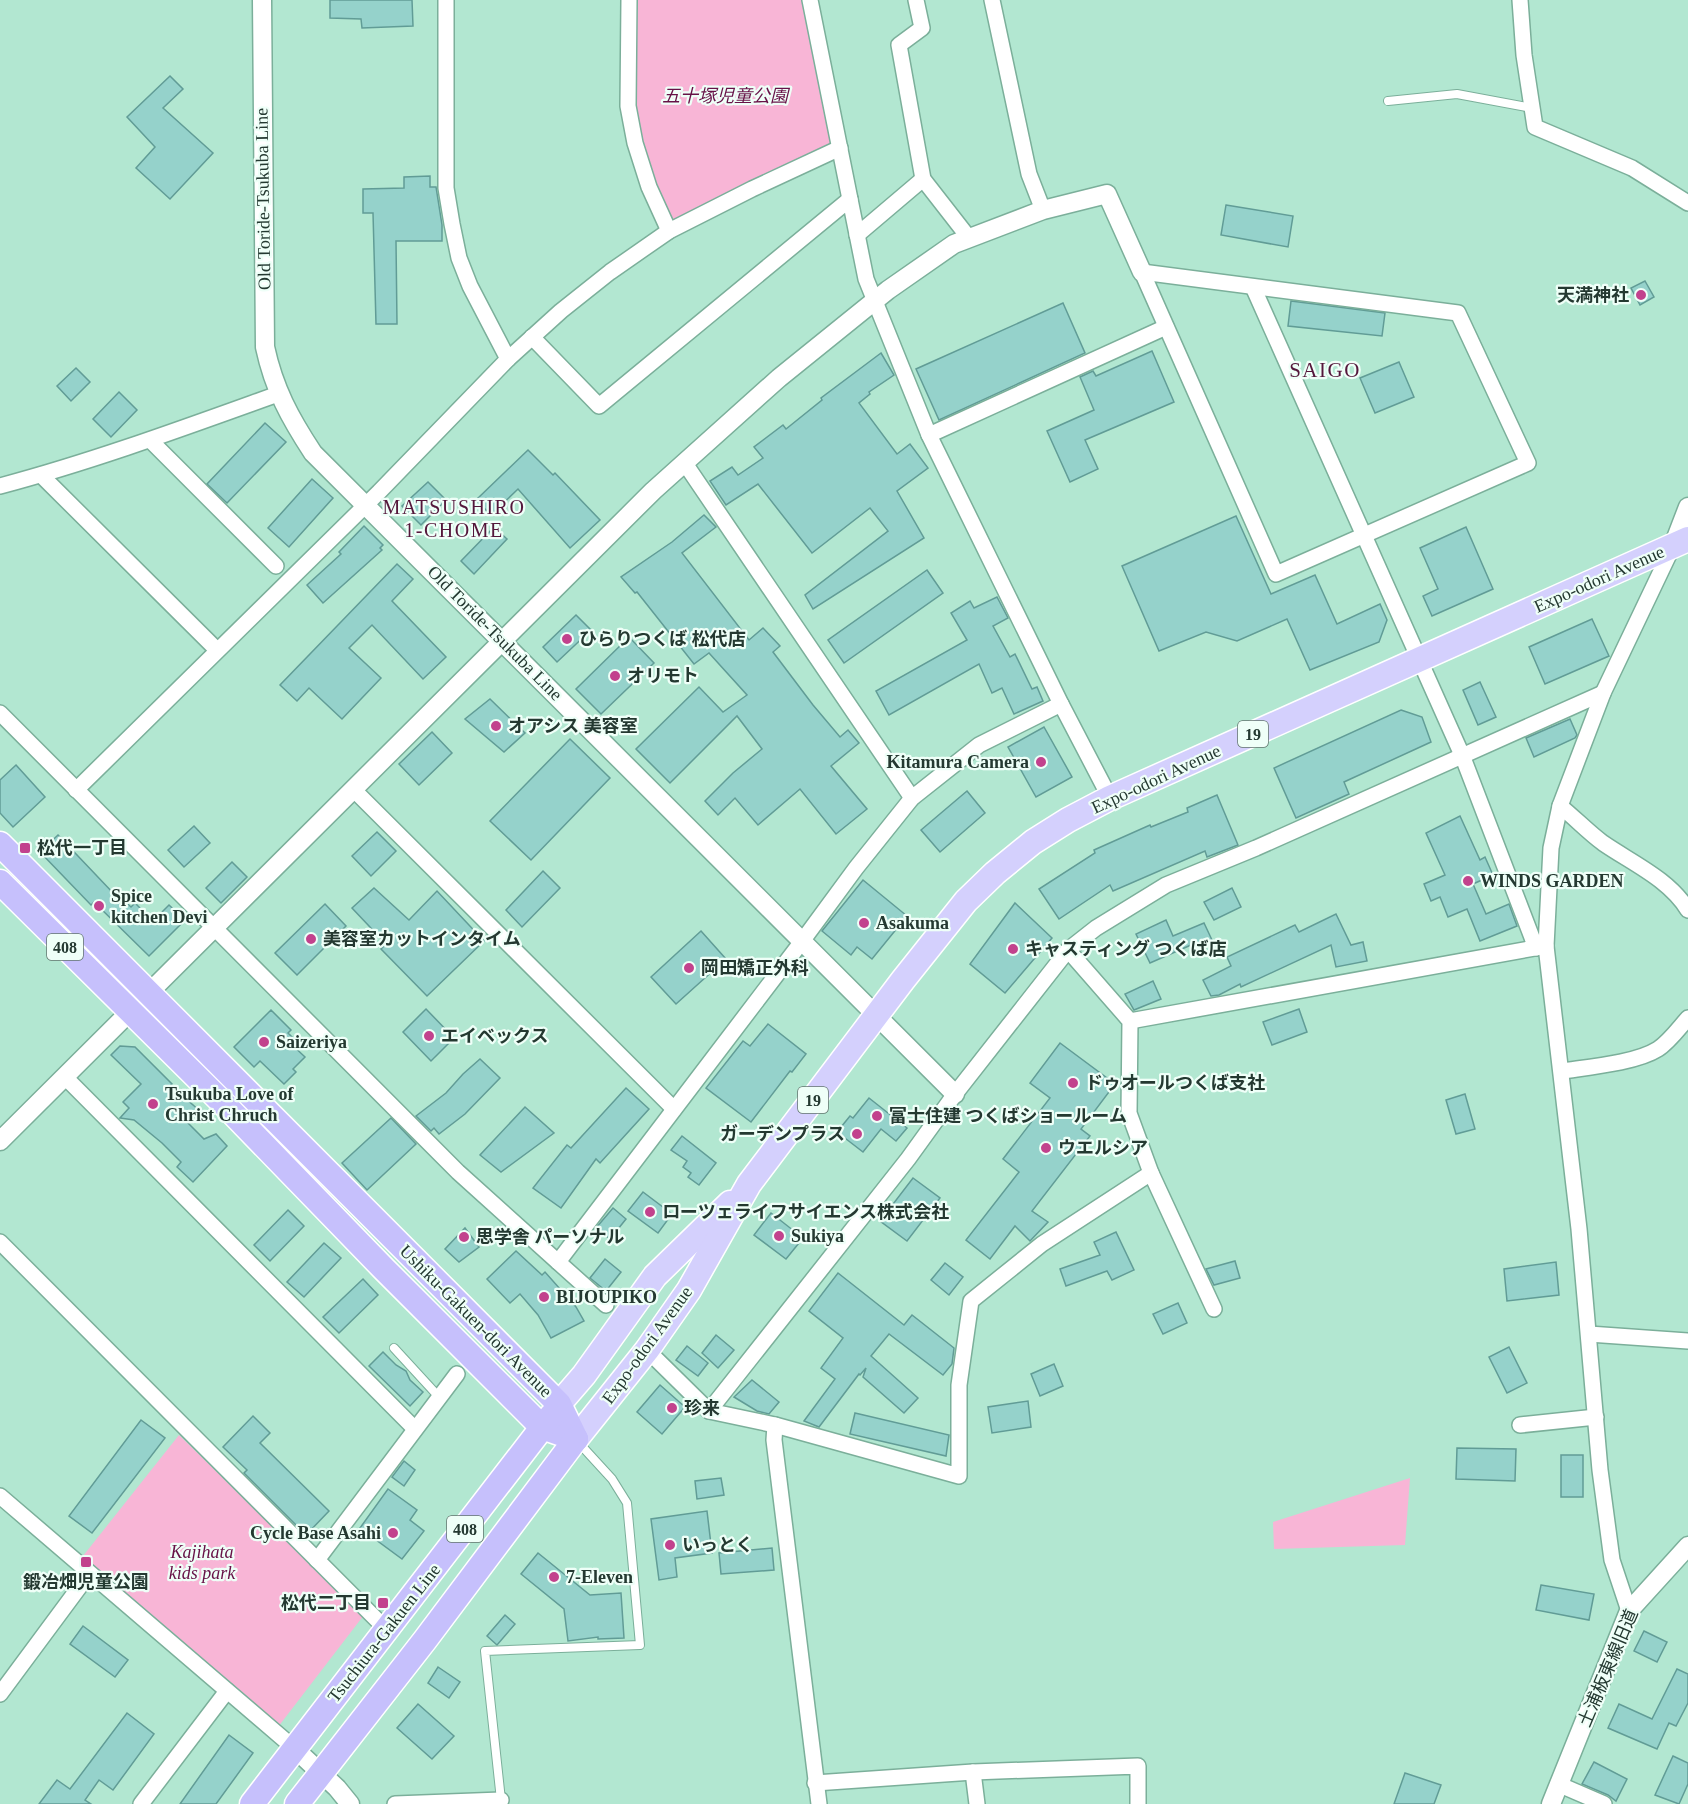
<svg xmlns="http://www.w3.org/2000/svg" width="1688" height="1804" viewBox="0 0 1688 1804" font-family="'Times New Roman','Noto Sans JP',serif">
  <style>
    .green { fill: #f8b5d6 }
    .building { fill: #95d2cb; stroke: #619c96; stroke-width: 1.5 }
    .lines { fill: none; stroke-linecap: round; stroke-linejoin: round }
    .service-casing { stroke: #7baf9a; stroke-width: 10 }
    .minor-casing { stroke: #7baf9a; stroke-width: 18 }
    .tertiary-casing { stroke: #7baf9a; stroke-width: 21 }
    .primary-casing { stroke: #fff; stroke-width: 27 }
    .trunk-casing { stroke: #fff; stroke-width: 27 }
    .service { stroke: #fff; stroke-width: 8 }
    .minor { stroke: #fff; stroke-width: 15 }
    .tertiary { stroke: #fff; stroke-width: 18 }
    .primary { stroke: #d4d0fd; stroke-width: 24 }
    .trunk { stroke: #c6c0fc; stroke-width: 24 }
    .poi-dot { fill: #c2428d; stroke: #effff8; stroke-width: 2 }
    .labels { text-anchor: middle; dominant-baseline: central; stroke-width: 4.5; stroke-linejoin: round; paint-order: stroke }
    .shield { fill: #effff8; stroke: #61746d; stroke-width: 1.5 }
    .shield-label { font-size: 16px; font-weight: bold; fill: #243931 }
    .park-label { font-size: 18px; font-style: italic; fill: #671147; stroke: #effff8 }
    .street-label { font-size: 18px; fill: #243931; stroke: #effff8 }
    .poi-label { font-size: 18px; font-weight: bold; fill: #243931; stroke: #effff8; text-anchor: start }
    .neighbourhood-label { font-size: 20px; letter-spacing: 1.5px; fill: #54173b; stroke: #effff8 }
    .quarter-label { font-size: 21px; letter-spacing: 1.5px; fill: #54173b; stroke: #effff8 }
  </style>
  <rect width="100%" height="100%" fill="#b2e7d1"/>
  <!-- green -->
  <g class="green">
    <polygon points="629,0 810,0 840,148 669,231 635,143"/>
    <polygon points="179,1435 364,1615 278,1727 83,1556"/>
    <polygon points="1410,1478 1405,1545 1274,1549 1273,1522"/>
  </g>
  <!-- building -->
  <g class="building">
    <polygon points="330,0 412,0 413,26 362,28 361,19 330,18"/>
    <polygon points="170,76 183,89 163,108 213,153 170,199 136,168 155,147 127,117"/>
    <polygon points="430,176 430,187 436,187 442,225 442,241 396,241 397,324 376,324 373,213 363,213 363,189 404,188 404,177"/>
    <polygon points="1226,205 1293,216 1288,247 1221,235"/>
    <polygon points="1645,281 1654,297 1640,305 1631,288"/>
    <polygon points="1291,301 1385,313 1382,336 1288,326"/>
    <polygon points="1063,303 1085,353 939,420 916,369"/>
    <polygon points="1152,351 1174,402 1085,440 1098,469 1070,482 1047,431 1094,410 1080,377 1093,371 1096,376"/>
    <polygon points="881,353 894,375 869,392 870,394 859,403 897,454 910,444 928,468 897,491 924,538 813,609 805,595 888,531 870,508 812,553 758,484 726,505 710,481 732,467 738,475 763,458 754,447 783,425 786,429 822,400 821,398"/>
    <polygon points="1399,362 1414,397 1375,413 1360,378"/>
    <polygon points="76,368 90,382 71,401 57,386"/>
    <polygon points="119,392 137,410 111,437 93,419"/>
    <polygon points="265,423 286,442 227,503 207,484"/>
    <polygon points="528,450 553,475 555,473 600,520 570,548 518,489 491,515 476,500"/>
    <polygon points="312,479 333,498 289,547 268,528"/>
    <polygon points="428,482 446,500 421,525 402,506"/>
    <polygon points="704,515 716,527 682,553 749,640 763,628 780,646 773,652 813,705 840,737 848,730 859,743 831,766 867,809 836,834 800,789 758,825 735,798 718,815 705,801 733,773 762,749 737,716 670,783 636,749 699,687 723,712 747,695 709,653 694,664 637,592 635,593 621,577 672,542"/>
    <polygon points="1236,516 1271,594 1315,575 1337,624 1380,604 1387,620 1379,642 1310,670 1287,619 1237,641 1206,632 1159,651 1122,566"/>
    <polygon points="364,526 383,545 380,548 382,550 323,603 307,585 341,554 339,552"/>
    <polygon points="494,527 507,539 474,574 461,561"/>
    <polygon points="1466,527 1493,589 1432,616 1423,596 1438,589 1420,548"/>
    <polygon points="397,564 413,579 392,601 446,657 423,679 372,625 349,648 381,678 342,719 309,688 297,701 280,685"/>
    <polygon points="927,570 943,593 844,663 828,640"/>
    <polygon points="997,597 1008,618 993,626 1010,657 1015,654 1032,689 1037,687 1043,701 1014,714 1002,688 992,693 979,664 889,715 876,691 967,640 951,613 970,601 974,608"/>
    <polygon points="576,615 591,630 557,662 543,647"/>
    <polygon points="1592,619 1609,656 1545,684 1529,647"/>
    <polygon points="629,637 654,663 601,714 576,689"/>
    <polygon points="1480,682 1496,717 1478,725 1463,690"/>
    <polygon points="490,699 525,733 504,752 465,719"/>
    <polygon points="1401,710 1422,717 1431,742 1344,782 1349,794 1296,818 1274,768"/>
    <polygon points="1570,719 1577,735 1575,738 1534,757 1526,738"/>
    <polygon points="1044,727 1072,777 1036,797 1008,747"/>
    <polygon points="432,732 452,753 419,785 399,764"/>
    <polygon points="570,739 610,778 531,860 490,821"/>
    <polygon points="16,765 45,797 13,827 0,813 0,780"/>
    <polygon points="967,791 985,813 940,852 921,830"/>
    <polygon points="1217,795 1238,845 1207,857 1205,851 1113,891 1110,885 1059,919 1039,889 1095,853 1094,850 1150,825 1151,827 1188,812 1187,808"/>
    <polygon points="1460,816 1480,860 1485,857 1493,875 1473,884 1486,914 1509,904 1517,926 1480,941 1467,909 1448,917 1440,897 1431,901 1424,884 1445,875 1426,833"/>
    <polygon points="194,826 210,843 184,867 168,850"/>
    <polygon points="377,832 396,851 371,876 352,856"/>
    <polygon points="58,835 115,895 116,893 131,907 135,903 153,921 169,905 185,920 149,956 94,902 91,905 40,852"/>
    <polygon points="232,862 247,877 221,903 206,888"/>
    <polygon points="543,871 560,888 522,927 506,910"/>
    <polygon points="863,880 907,916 872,959 857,947 851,955 822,931"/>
    <polygon points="374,888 409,920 437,891 484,941 427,996 381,949 386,944 352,908"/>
    <polygon points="1232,888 1241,907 1214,920 1204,902"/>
    <polygon points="1015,903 1052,938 1005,993 970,964"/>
    <polygon points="325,904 346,926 297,975 275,953"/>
    <polygon points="1336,914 1351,945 1363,942 1367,961 1336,967 1331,945 1241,987 1240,984 1219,995 1211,996 1203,980 1231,966 1227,957 1295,925 1299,932"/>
    <polygon points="1166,920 1173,936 1204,923 1212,940 1193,948 1191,945 1150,963 1136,934"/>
    <polygon points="701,931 726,959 676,1004 651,977"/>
    <polygon points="1153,981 1161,999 1134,1010 1125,994"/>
    <polygon points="426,1009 454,1038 431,1061 403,1032"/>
    <polygon points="1299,1009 1307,1032 1272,1045 1263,1022"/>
    <polygon points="271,1010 291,1030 288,1033 293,1038 289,1042 305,1057 293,1069 296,1072 284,1084 260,1061 254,1067 234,1047"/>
    <polygon points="768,1024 806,1054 792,1072 790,1071 751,1122 706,1088 743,1041 750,1046"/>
    <polygon points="1060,1043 1115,1084 1081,1129 1090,1136 1032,1211 1048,1222 1030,1241 1015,1226 990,1259 966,1240 1019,1172 1003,1159 1050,1098 1030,1083"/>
    <polygon points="120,1046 135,1047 172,1084 166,1089 186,1099 200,1111 188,1123 204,1139 216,1134 227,1146 193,1182 177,1167 181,1162 162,1143 134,1120 120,1118 129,1108 123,1102 141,1084 111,1055"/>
    <polygon points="480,1059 500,1078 465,1114 439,1134 434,1128 431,1131 416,1116 446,1093 463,1074"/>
    <polygon points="626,1088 649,1109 600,1163 596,1159 561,1208 533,1188 567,1145 571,1148"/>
    <polygon points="1465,1094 1475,1129 1456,1134 1446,1100"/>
    <polygon points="869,1098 907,1128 896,1141 881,1129 863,1152 837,1132 850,1116 853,1118"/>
    <polygon points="525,1107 554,1133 501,1172 480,1155"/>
    <polygon points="391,1118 416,1144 367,1190 342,1163"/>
    <polygon points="682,1136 716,1163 699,1185 688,1177 691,1173 683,1167 687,1161 671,1150"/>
    <polygon points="913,1178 940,1198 907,1241 880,1221"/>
    <polygon points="643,1192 672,1214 658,1233 628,1211"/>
    <polygon points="613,1208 626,1219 610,1239 596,1228"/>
    <polygon points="288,1210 304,1226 270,1261 254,1245"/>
    <polygon points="771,1213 803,1238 786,1259 754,1235"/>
    <polygon points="465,1228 479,1247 459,1262 445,1249"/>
    <polygon points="1116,1232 1134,1270 1112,1280 1107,1271 1066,1286 1060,1269 1100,1255 1094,1242"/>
    <polygon points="324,1243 341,1258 304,1297 287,1282"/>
    <polygon points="516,1251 542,1275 545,1272 576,1307 584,1321 551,1338 538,1315 520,1294 510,1303 487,1279"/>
    <polygon points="605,1259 621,1272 606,1291 590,1278"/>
    <polygon points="1235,1261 1240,1278 1214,1285 1206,1269"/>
    <polygon points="1556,1262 1559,1295 1507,1301 1504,1269"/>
    <polygon points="945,1263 963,1277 949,1295 931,1280"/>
    <polygon points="838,1273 904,1325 912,1315 954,1348 952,1364 943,1375 889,1334 871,1356 918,1398 904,1413 863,1377 866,1368 860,1375 859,1374 819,1427 804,1421 835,1379 821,1368 843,1338 809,1311"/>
    <polygon points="363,1279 378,1295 339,1333 323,1317"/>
    <polygon points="1178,1303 1187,1323 1163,1334 1153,1314"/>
    <polygon points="716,1335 734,1350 718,1368 702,1353"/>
    <polygon points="687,1346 708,1363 698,1376 676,1360"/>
    <polygon points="1509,1347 1527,1383 1507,1393 1489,1357"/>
    <polygon points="383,1352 396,1365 406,1371 410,1380 423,1392 410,1406 369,1366"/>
    <polygon points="1054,1364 1063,1386 1040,1396 1031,1374"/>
    <polygon points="752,1380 779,1402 769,1414 757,1411 734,1397"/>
    <polygon points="660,1385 685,1407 662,1434 637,1412"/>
    <polygon points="1028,1401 1031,1427 992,1433 988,1407"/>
    <polygon points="855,1413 949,1435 946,1456 850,1434"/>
    <polygon points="253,1416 270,1433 260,1443 329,1511 306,1535 244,1473 247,1470 223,1447"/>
    <polygon points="141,1420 165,1438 92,1533 69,1516"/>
    <polygon points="1457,1448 1516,1449 1515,1481 1456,1479"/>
    <rect x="1561" y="1455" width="22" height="42"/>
    <polygon points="404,1461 415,1470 404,1486 392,1477"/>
    <polygon points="721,1478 724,1495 697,1499 695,1481"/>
    <polygon points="388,1489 417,1510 410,1520 424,1531 402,1559 360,1528"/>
    <polygon points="707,1511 712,1553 675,1558 677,1577 659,1580 651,1519"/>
    <polygon points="772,1548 774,1570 721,1574 719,1553"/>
    <polygon points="538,1553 590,1595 621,1593 624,1638 598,1639 598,1637 568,1641 564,1609 521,1574"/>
    <polygon points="1541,1585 1594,1594 1589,1620 1536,1610"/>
    <polygon points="505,1615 515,1624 497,1645 487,1636"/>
    <polygon points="83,1626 128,1660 115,1677 70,1644"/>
    <polygon points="1644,1631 1667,1642 1657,1662 1634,1651"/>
    <polygon points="438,1667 460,1682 449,1698 428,1683"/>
    <polygon points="1677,1669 1688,1674 1688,1703 1676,1726 1669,1723 1657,1749 1608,1728 1619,1704 1652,1719"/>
    <polygon points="418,1704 454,1736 432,1759 397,1728"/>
    <polygon points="127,1713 154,1734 113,1790 99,1780 85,1800 91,1804 39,1804 57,1780 70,1789"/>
    <polygon points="229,1735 253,1753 216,1804 180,1804"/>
    <polygon points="1673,1756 1688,1763 1688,1784 1679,1804 1655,1795"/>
    <polygon points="1594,1762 1627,1779 1616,1801 1608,1795 1582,1784"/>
    <polygon points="1405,1773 1441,1785 1434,1804 1394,1804"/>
  </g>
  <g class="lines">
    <defs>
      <g id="service">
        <polyline points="1388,101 1457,94 1532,108"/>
        <polyline points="394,1348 439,1397"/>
        <polyline points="501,1800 485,1651 640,1645 627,1503 612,1479 579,1443"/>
      </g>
      <g id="minor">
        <polyline points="446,0 446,188 452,224 459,258 470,286 508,359"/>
        <polyline points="629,0 628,106 635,143 649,187 669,231"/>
        <polyline points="810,0 866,279 929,435 1061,704 1110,798"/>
        <polyline points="916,0 922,28 899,45 923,179 969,238"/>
        <polyline points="992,0 1029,174 1043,210"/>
        <polyline points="1520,0 1524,55 1535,127 1632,168 1688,203"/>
        <polyline points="857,235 923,179"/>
        <polygon points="1142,272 1458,313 1528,463 1276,574"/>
        <polyline points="1253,287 1462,755 1536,948"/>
        <polyline points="532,337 599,406 850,199"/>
        <polyline points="929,435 1166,327"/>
        <polyline points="150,440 276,566"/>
        <polyline points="684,462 912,798"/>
        <polyline points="41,475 217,650"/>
        <path d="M0,486C94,461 186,427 278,394"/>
        <polyline points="0,713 458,1172 558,1262 803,940 856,868 912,798 979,745 1061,704"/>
        <polyline points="76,790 379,492 508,359 561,311 610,272 669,231 752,189 840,148"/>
        <polyline points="354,790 674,1109"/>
        <path d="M1560,806C1575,818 1588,832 1603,843C1632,863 1669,879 1688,910"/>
        <polyline points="1130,1021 1546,946"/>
        <path d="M1562,1071C1589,1067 1636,1063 1658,1049C1669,1042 1679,1028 1688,1018"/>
        <polyline points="65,1077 415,1429"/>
        <polyline points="1151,1173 1214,1309"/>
        <polyline points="0,1242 387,1630"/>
        <polyline points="558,1262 606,1305"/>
        <polyline points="1589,1334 1688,1341"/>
        <polyline points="647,1350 709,1411 775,1425 959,1476 959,1385 971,1301 1042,1244 1151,1173 1129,1113 1130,1021 1068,950"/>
        <polyline points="709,1411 908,1159 955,1094 1068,950 1096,928 1166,885 1256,848 1603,693"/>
        <polyline points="775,1425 774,1440 819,1804"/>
        <polyline points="1520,1425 1596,1417"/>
        <polyline points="0,1496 294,1748"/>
        <polyline points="317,1560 457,1374"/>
        <polyline points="1629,1611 1612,1560 1600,1470 1579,1229 1546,946 1551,848 1560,806 1603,693 1673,546"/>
        <polyline points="0,1694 89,1574"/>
        <polyline points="973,1772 977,1804"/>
        <polyline points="815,1783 973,1772 1138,1766 1138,1804"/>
        <polyline points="1558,1784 1604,1804"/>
        <polyline points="141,1804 227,1691"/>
        <polyline points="395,1804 501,1800"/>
      </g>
      <g id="tertiary">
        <path d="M262,0L265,347C274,389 290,418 313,453L955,1094"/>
        <polyline points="1673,546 1688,507"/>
        <polyline points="0,1141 653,491 779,378 888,290 954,244 1043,210 1107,194 1142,272"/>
        <polyline points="294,1748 337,1788 350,1804"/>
        <polyline points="1551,1804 1629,1611 1688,1546"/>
      </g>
      <g id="primary">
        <polyline points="559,1404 584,1375 655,1276 730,1203"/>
        <polyline points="576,1439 647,1350 689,1290 749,1184 903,980 966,901 995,873 1033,842 1068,820 1110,798 1688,539"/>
      </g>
      <g id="trunk">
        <polyline points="0,844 559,1404 576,1439"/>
        <polyline points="0,882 224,1104 384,1269 542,1427 576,1439"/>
        <polyline points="252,1804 551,1416"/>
        <polyline points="297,1804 425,1640 576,1439"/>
      </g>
    </defs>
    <!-- service casing -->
    <use href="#service" class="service-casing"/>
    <!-- minor casing -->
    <use href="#minor" class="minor-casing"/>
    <!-- tertiary casing -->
    <use href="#tertiary" class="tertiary-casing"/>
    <!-- primary casing -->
    <use href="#primary" class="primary-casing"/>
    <!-- trunk casing -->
    <use href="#trunk" class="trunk-casing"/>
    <!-- service -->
    <use href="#service" class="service"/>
    <!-- minor -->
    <use href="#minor" class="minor"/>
    <!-- tertiary -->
    <use href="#tertiary" class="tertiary"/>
    <!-- primary -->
    <use href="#primary" class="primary"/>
    <!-- trunk -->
    <use href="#trunk" class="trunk"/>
  </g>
  <!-- markers -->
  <g class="poi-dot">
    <circle cx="1641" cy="295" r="6"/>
    <circle cx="567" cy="639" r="6"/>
    <circle cx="615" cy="676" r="6"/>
    <circle cx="496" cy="726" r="6"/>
    <circle cx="1041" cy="762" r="6"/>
    <rect x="19" y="842" width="12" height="12" rx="3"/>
    <circle cx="1468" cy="881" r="6"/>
    <circle cx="99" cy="906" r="6"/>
    <circle cx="864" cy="923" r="6"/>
    <circle cx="311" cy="939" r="6"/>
    <circle cx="1013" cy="949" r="6"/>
    <circle cx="689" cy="968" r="6"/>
    <circle cx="429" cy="1036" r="6"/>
    <circle cx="264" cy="1042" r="6"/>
    <circle cx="1073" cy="1083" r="6"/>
    <circle cx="153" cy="1104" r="6"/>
    <circle cx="877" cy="1116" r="6"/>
    <circle cx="857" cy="1134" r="6"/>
    <circle cx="1046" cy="1148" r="6"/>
    <circle cx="650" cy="1212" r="6"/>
    <circle cx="779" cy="1236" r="6"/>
    <circle cx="464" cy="1237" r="6"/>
    <circle cx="544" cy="1297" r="6"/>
    <circle cx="672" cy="1408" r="6"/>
    <circle cx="393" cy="1533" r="6"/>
    <circle cx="670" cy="1545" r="6"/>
    <rect x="80" y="1556" width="12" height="12" rx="3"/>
    <circle cx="554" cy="1577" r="6"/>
    <rect x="377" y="1597" width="12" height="12" rx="3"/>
  </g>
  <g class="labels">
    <!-- shield labels -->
    <g class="shield">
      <rect x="1238" y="721" width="30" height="26" rx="4.5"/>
      <rect x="47" y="934" width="36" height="26" rx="4.5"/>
      <rect x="798" y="1087" width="30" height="26" rx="4.5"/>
      <rect x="447" y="1516" width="36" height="26" rx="4.5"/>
    </g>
    <g class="shield-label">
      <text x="1253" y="734">19</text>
      <text x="65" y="947">408</text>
      <text x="813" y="1100">19</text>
      <text x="465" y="1529">408</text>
    </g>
    <!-- park labels -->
    <g class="park-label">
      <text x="725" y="96">五十塚児童公園</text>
      <text x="202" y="1552">Kajihata<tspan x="202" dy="21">kids park</tspan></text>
    </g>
    <!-- street labels -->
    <g class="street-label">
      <text transform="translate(263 199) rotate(-91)">Old Toride-Tsukuba Line</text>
      <text transform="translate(1599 579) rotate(-24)">Expo-odori Avenue</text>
      <text transform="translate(495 633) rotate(45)">Old Toride-Tsukuba Line</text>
      <text transform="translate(1156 779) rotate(-25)">Expo-odori Avenue</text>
      <text transform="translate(476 1321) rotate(45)">Ushiku-Gakuen-dori Avenue</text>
      <text transform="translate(647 1345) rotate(-54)">Expo-odori Avenue</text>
      <text transform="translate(384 1633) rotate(-52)">Tsuchiura-Gakuen Line</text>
      <text transform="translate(1608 1668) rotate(-67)">土浦板東線旧道</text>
    </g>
    <!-- poi labels -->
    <g class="poi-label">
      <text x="1629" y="295" text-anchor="end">天満神社</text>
      <text x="579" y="639">ひらりつくば 松代店</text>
      <text x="627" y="676">オリモト</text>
      <text x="508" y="726">オアシス 美容室</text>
      <text x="1029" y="762" text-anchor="end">Kitamura Camera</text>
      <text x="37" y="848">松代一丁目</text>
      <text x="1480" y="881">WINDS GARDEN</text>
      <text x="111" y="896">Spice<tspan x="111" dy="21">kitchen Devi</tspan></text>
      <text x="876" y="923">Asakuma</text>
      <text x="323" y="939">美容室カットインタイム</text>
      <text x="1025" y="949">キャスティング つくば店</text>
      <text x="701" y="968">岡田矯正外科</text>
      <text x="441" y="1036">エイベックス</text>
      <text x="276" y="1042">Saizeriya</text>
      <text x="1085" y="1083">ドゥオールつくば支社</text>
      <text x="165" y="1094">Tsukuba Love of<tspan x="165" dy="21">Christ Chruch</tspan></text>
      <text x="889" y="1116">富士住建 つくばショールーム</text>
      <text x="845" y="1134" text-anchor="end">ガーデンプラス</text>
      <text x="1058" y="1148">ウエルシア</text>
      <text x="662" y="1212">ローツェライフサイエンス株式会社</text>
      <text x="791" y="1236">Sukiya</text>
      <text x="476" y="1237">思学舎 パーソナル</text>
      <text x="556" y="1297">BIJOUPIKO</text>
      <text x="684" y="1408">珍来</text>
      <text x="381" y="1533" text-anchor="end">Cycle Base Asahi</text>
      <text x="682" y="1545">いっとく</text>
      <text x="566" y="1577">7-Eleven</text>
      <text x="86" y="1582" text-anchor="middle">鍛冶畑児童公園</text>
      <text x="371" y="1603" text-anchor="end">松代二丁目</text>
    </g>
    <!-- neighbourhood labels -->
    <g class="neighbourhood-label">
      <text x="454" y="507">MATSUSHIRO<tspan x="454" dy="23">1-CHOME</tspan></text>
    </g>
    <!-- quarter labels -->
    <g class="quarter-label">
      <text x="1325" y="370">SAIGO</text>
    </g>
  </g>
</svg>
